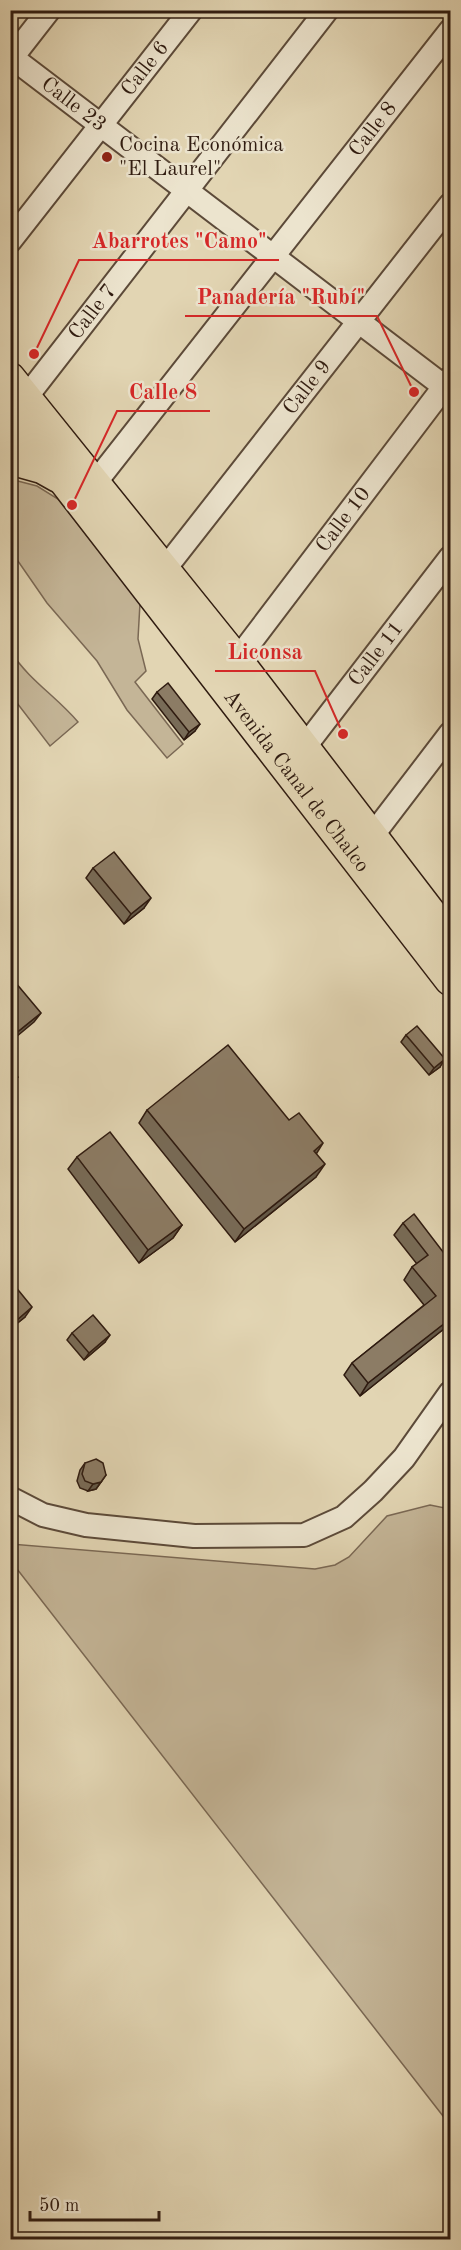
<svg xmlns="http://www.w3.org/2000/svg" width="461" height="2250" viewBox="0 0 461 2250" font-family="'Old Standard TT',serif">
  <style>
    .green { fill: #c4b597; stroke: #7a6854; stroke-width: 1.5 }
    .lines { fill: none; stroke-linecap: round; stroke-linejoin: round }
    .minor-casing { stroke: #5c4a39; stroke-width: 26 }
    .major-casing { stroke: #2f1b10; stroke-width: 33 }
    .minor { stroke: #ece4ce; stroke-width: 22 }
    .major { stroke: #e2d5b3; stroke-width: 30 }
    .wall { fill: #786b57; stroke: #2f1b10; stroke-width: 1.5 }
    .shaded-wall { fill: #625747; stroke: #2f1b10; stroke-width: 1.5 }
    .building { fill: #8c7c65; stroke: #2f1b10; stroke-width: 1.5 }
    .poi-dot { fill: #8f2418; stroke: #ece4ce; stroke-width: 2 }
    .labels { text-anchor: middle; dominant-baseline: central; stroke-width: 5; stroke-linejoin: round; paint-order: stroke }
    .street-label { font-size: 21px; fill: #2f1b10; stroke: #ece4ce }
    .poi-label { font-size: 21px; fill: #2f1b10; stroke: #ece4ce; text-anchor: start }
    .leader { fill: none; stroke: #d62828; stroke-width: 2 }
    .callout-dot { fill: #d62828; stroke: #ece4ce; stroke-width: 2 }
    .callout-label { font-size: 22px; text-anchor: middle; font-weight: bold; fill: #d62828; stroke: #ece4ce; stroke-width: 5; stroke-linejoin: round; paint-order: stroke }
  </style>
  <rect width="100%" height="100%" fill="#e2d5b3"/>
  <filter id="stains"><feTurbulence type="fractalNoise" baseFrequency=".00333" numOctaves="4"/><feColorMatrix values="0 0 0 0 .2 0 0 0 0 .09 0 0 0 0 .02 0 0 0 .5 -.17"/></filter>
  <radialGradient id="worn" r=".72"><stop offset=".6" stop-color="#630" stop-opacity="0"/><stop offset="1" stop-color="#630" stop-opacity=".3"/></radialGradient>
  <!-- green -->
  <g class="green">
    <polygon points="10,479 37,486 58,499 140,603 138,639 146,671 135,682 183,744 167,758 127,710 97,661 47,603 11,551"/>
    <path d="M11,652C29,680 57,697 78,722L50,746L14,699L11,701Z"/>
    <polygon points="430,1505 450,1509 450,2125 10,1560 11,1544 315,1569 335,1565 349,1557 387,1516"/>
  </g>
  <g class="lines">
    <defs>
      <g id="minor">
        <path id="s1" d="M10,56L450,391"/>
        <polyline points="10,60 49,10"/>
        <path id="s2" d="M10,241L191,10"/>
        <path id="s3" d="M17,409L327,10"/>
        <path id="s4" d="M95,483L450,31"/>
        <path id="s5" d="M164,570L450,205"/>
        <path id="s6" d="M237,660L450,379"/>
        <path id="s7" d="M303,749L450,558"/>
        <polyline points="372,836 450,734"/>
        <polyline points="10,1498 43,1515 86,1525 194,1536 304,1535 344,1517 373,1491 404,1458 450,1393"/>
      </g>
      <g id="major">
        <polyline points="10,378 237,660 450,938"/>
        <path id="s8" d="M10,419L13,415L450,980"/>
        <polyline points="10,459 42,468 58,477"/>
      </g>
    </defs>
    <!-- minor casing -->
    <use href="#minor" class="minor-casing"/>
    <!-- major casing -->
    <use href="#major" class="major-casing"/>
    <!-- minor -->
    <use href="#minor" class="minor"/>
    <!-- major -->
    <use href="#major" class="major"/>
  </g>
  <!-- wall -->
  <g class="wall">
    <polygon points="157,692 195,731 184,740 152,699"/>
    <polygon points="93,868 144,908 124,924 86,878"/>
    <polygon points="406,1035 440,1067 429,1075 401,1042"/>
    <polygon points="147,1110 289,1120 316,1154 316,1177 235,1242 139,1123"/>
    <polygon points="77,1157 182,1225 173,1238 139,1263 68,1169"/>
    <polygon points="403,1223 450,1261 450,1324 360,1396 344,1375 352,1363 424,1305 404,1280 412,1267 417,1264 394,1235"/>
    <polygon points="10,1280 25,1317 10,1329"/>
    <polygon points="72,1333 105,1342 84,1360 67,1340"/>
    <polygon points="85,1463 106,1475 96,1489 88,1491 80,1488 77,1481 80,1470"/>
  </g>
  <!-- shaded-wall -->
  <g class="shaded-wall">
    <polygon points="200,724 195,731 184,740 189,732"/>
    <polygon points="151,898 144,908 124,924 131,914"/>
    <polygon points="41,1013 34,1022 10,1042 10,1038"/>
    <polygon points="445,1059 440,1067 429,1075 434,1068"/>
    <polygon points="18,1077 10,1087 10,1082"/>
    <polygon points="323,1143 315,1156 314,1151"/>
    <polygon points="325,1164 316,1177 235,1242 244,1229"/>
    <polygon points="182,1225 173,1238 139,1263 148,1250"/>
    <polygon points="32,1307 25,1317 10,1329 17,1320"/>
    <polygon points="450,1319 450,1324 360,1396 368,1383"/>
    <polygon points="110,1335 105,1342 84,1360 89,1353"/>
    <polygon points="101,1482 96,1489 88,1491 93,1484"/>
  </g>
  <!-- building -->
  <g class="building">
    <polygon points="168,683 200,724 189,732 157,692"/>
    <polygon points="114,852 151,898 131,914 93,868"/>
    <polygon points="10,976 41,1013 10,1038"/>
    <polygon points="417,1026 445,1059 434,1068 406,1035"/>
    <polygon points="228,1045 289,1120 299,1113 323,1143 314,1151 325,1164 244,1229 147,1110"/>
    <polygon points="10,1067 18,1077 10,1082"/>
    <polygon points="110,1132 182,1225 148,1250 77,1157"/>
    <polygon points="414,1214 450,1261 450,1319 368,1383 352,1363 436,1296 412,1267 428,1255 403,1223"/>
    <polygon points="10,1280 32,1307 17,1320 10,1312"/>
    <polygon points="93,1315 110,1335 89,1353 72,1333"/>
    <polygon points="96,1459 103,1463 106,1475 101,1482 93,1484 85,1481 82,1474 85,1463"/>
  </g>
  <!-- markers -->
  <circle class="poi-dot" cx="107" cy="157" r="6"/>
  <g class="labels">
    <!-- street labels -->
    <g class="street-label">
      <text stroke="none"><textPath href="#s2" startOffset="219">Calle 6</textPath></text>
      <text stroke="none"><textPath href="#s1" startOffset="80">Calle 23</textPath></text>
      <text stroke="none"><textPath href="#s4" startOffset="450">Calle 8</textPath></text>
      <text stroke="none"><textPath href="#s3" startOffset="123">Calle 7</textPath></text>
      <text stroke="none"><textPath href="#s5" startOffset="232">Calle 9</textPath></text>
      <text stroke="none"><textPath href="#s6" startOffset="176">Calle 10</textPath></text>
      <text stroke="none"><textPath href="#s7" startOffset="120">Calle 11</textPath></text>
      <text stroke="none"><textPath href="#s8" startOffset="468">Avenida Canal de Chalco</textPath></text>
    </g>
    <!-- poi labels -->
    <g class="poi-label">
      <text x="119" y="145">Cocina Económica<tspan x="119" dy="24">"El Laurel"</tspan></text>
    </g>
  </g>
  <!-- callouts -->
  <path class="leader" d="M34 354L79 260H279M414 392L377 316H185M72 505L117 411H210M343 734L315 671H215"/>
  <g class="callout-dot">
    <circle cx="34" cy="354" r="6"/>
    <circle cx="414" cy="392" r="6"/>
    <circle cx="72" cy="505" r="6"/>
    <circle cx="343" cy="734" r="6"/>
  </g>
  <g class="callout-label">
    <text x="179" y="248">Abarrotes "Camo"</text>
    <text x="281" y="304">Panadería "Rubí"</text>
    <text x="163" y="399">Calle 8</text>
    <text x="265" y="659">Liconsa</text>
  </g>
  <!-- margin -->
  <rect width="461" height="2250" fill="none" stroke="#e2d5b3" stroke-width="36"/>
  <rect x="12" y="12" width="437" height="2226" fill="none" stroke="#2f1b10" stroke-width="3"/>
  <rect x="18" y="18" width="425" height="2214" fill="none" stroke="#2f1b10" stroke-width="1.5"/>
  <!-- scale -->
  <path d="M30 2211v9h129v-9" fill="none" stroke="#2f1b10" stroke-width="3"/>
  <text x="39" y="2211" font-size="18" fill="#2f1b10" stroke="#ece4ce" stroke-width="4.5" paint-order="stroke">50 m</text>
  <rect width="100%" height="100%" filter="url(#stains)"/>
  <rect width="100%" height="100%" fill="url(#worn)"/>
</svg>
